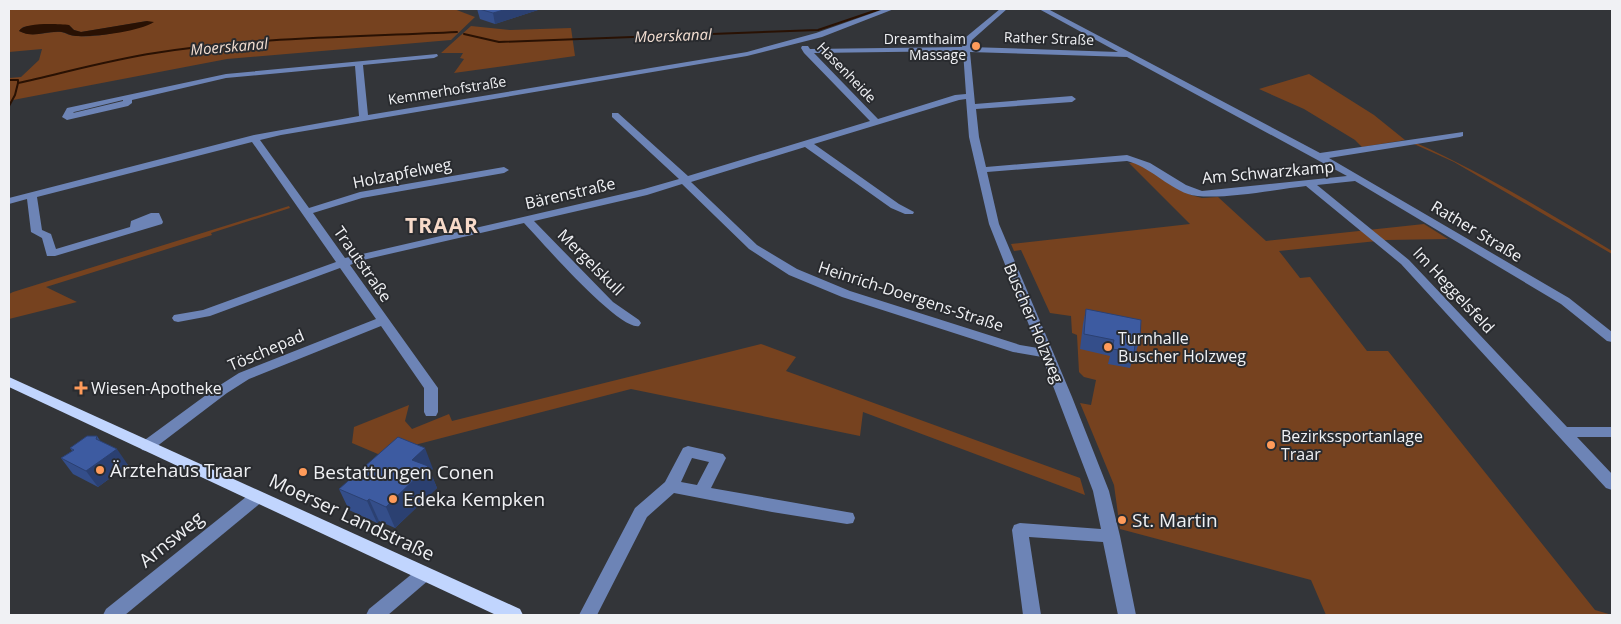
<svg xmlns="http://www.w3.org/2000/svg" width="1621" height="624" viewBox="0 0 1621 624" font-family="'Open Sans',sans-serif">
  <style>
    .green { fill: #76421f; fill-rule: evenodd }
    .water { fill: #291103 }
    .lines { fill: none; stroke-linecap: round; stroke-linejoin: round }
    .stream { stroke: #291103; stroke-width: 2 }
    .minor { fill: #6d84b6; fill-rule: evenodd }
    .major { fill: #c1d5fe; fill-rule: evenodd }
    .wall { fill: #344e8a }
    .shaded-wall { fill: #2b4071 }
    .building { fill: #3d5ba1; stroke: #2b4071 }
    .poi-dot { fill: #ff9b5a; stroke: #292b2f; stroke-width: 2 }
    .labels { text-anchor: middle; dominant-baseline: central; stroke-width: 4; stroke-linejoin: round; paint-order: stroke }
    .far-poi-label { font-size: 14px; fill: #f0f1f4; stroke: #292b2f; text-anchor: end }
    .far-street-label { font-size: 14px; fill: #f0f1f4; stroke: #292b2f }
    .far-water-label { font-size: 15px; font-style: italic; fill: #f3ded1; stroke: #292b2f }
    .street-label { font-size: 16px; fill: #f0f1f4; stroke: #292b2f }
    .poi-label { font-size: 16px; fill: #f0f1f4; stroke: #292b2f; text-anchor: start }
    .near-poi-label { font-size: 19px; fill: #f0f1f4; stroke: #292b2f; text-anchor: start }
    .near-street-label { font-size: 19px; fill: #f0f1f4; stroke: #292b2f }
    .district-label { font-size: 21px; font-weight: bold; letter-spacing: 1px; fill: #f7dac9; stroke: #292b2f }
  </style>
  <rect width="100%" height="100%" fill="#333539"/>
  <!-- green -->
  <g class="green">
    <path d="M9,9H454L475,17L451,40L227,59L13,100L9,106V78L21,77L39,60L42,49L9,52ZM147,21C126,32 99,38 76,36C70,36 66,33 61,32C46,31 33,38 19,31L23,27L36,25H69L74,30L81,32Z"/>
    <polygon points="471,26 510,30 571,28 575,56 454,73 464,59 460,58 463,53 441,53"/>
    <polygon points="1309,74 1374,115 1405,140 1362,147 1355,140 1304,109 1259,89"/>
    <path d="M1416,143C1484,173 1548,213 1612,251V254L1454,162L1414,144Z"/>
    <polygon points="1136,162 1191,195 1202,198 1218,197 1266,241 1424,224 1448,239 1387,240 1279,251 1300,278 1310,277 1367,351 1388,351 1595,610 1612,615 1326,615 1311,580 1120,529 1114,485 1080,403 1091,405 1096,380 1084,377 1079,372 1077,335 1072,333 1071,316 1050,313 1021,250 1014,251 1011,244 1190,224 1129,163"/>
    <polygon points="289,206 290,208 211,233 212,235 46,287 77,302 9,319 9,294 13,292"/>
    <polygon points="761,344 796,357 786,371 1080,478 1085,495 863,412 860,436 631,389 407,447 385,457 352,443 354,427 409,405 405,421 412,429 449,414 452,421"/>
  </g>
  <!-- water -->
  <path class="water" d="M147,21L154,22C138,32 95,37 76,36C71,36 67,33 62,32C46,30 34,39 19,31C24,22 58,24 69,25L74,30L81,32Z"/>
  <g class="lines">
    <!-- stream -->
    <g class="stream">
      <polyline points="464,34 499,42 818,30 880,9"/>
      <path d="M9,80H18V83C63,73 109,60 155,53C255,37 356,37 457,32"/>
      <polyline points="9,106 15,95 18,83"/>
    </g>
    <!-- minor -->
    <g class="minor">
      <path d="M884,9H894L822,37L747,56L281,135L260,140L309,208L360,192L504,167L509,170L504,173L362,198L313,213L345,258L644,189L679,179L612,117V113H618L688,176L870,121L804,53L801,48L802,46H808L810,49L962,47L966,37L1000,9H1007L972,40L970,47L1118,52L1039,9H1048L1320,153L1463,132V136L1460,137L1329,158L1569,298L1612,332V342L1607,341L1561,304L1355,181L1317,185L1409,260L1567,427H1612V437H1577L1612,474V490L1606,488L1401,264L1306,186C1278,189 1211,202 1188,194C1166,186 1150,167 1127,161L987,172L999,224L1072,397L1109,491L1120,536L1136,615H1118L1103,542L1029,537L1041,615H1023L1012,530L1014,525L1020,523L1101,529L1093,491L1042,357L1013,352L842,297L789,275L749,249L682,184L647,195L534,221L613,302L639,320L641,323L639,326C619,331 541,241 524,223L363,260L350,265L438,388V412L436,416H426L424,412V388L381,326L249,379L227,393L152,450L147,451L142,450L140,446L142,442L217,387L239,373L376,319L340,268L210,316L178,322L174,321L172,318L174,315L203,310L336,262L252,142L37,197L42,230L51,234L56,249L130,227L131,221L151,213H159L163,222L162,224L55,256H47L42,238L31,232L27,199L9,204V198L254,135L359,116L355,66L226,78L132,100V103L128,106L67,120L62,117L67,108L226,74L437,54L438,56L434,58L363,65L368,115L747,52L816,33ZM963,51L966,94L955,95L878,119L814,53ZM970,52L1127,57L1347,176L1202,191L1186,185L1150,163L1127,155L986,167L979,137L976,109L1072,102L1076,99L1072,96L975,104ZM966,99L969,137L989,224L1038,348L1020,345L850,291L797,269L757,245L691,182L805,147L891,208L905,214H913L914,212L899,204L814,144L959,100ZM123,100V101L73,113L74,112Z"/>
      <path d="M688,446L723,454L726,458L711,488L847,512L853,513L855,518L853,523L847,524L772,512L674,493L647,517L597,615H579L635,508L665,482L683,448ZM692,458L709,462L697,485L681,482Z"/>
      <polygon points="257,491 263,493 265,497 263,501 125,615 103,615 106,609 251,493"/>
      <polygon points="424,567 430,569 433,574 430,579 388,615 366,615 369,609 418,569"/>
    </g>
    <!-- major -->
    <polygon class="major" points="9,377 520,609 523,615 496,615 9,387"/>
  </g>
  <!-- wall -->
  <g class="wall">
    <polygon points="477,9 541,9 495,24 480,19"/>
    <polygon points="1086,309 1140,339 1135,355 1134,354 1130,368 1108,364 1110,356 1080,349 1083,324"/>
    <polygon points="97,436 101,442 128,465 98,487 73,474 61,458 72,451 70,448"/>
    <polygon points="433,469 430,471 437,488 395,528 379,521 377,523 349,510 339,489"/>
  </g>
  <!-- shaded-wall -->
  <g class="shaded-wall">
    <polygon points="507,9 541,9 495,24 493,13"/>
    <polygon points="425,448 433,469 430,471 437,488 395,528 386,507 412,460"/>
    <polygon points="117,449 128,465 98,487 86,471"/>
    <polygon points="369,499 379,521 377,523 367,501"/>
  </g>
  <!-- building -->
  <g class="building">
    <polygon points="479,9 507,9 493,13"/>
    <polygon points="1086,309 1141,320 1140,339 1136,338 1134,352 1112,349 1114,340 1084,334"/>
    <polygon points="87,436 97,436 96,439 117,449 86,471 61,458 74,450 70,448"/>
    <polygon points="398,437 425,448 412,460 428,466 386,507 369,499 367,501 339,489"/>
  </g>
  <!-- markers -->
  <g class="poi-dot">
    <circle cx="976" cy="46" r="5"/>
    <circle cx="1108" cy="347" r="5"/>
    <path d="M78.5 380.5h5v5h5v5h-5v5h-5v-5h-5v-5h5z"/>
    <circle cx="1271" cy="445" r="5"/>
    <circle cx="100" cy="470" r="5"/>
    <circle cx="303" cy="472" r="5"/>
    <circle cx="393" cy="499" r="5"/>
    <circle cx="1122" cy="520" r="5"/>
  </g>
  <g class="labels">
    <!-- far-poi labels -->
    <g class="far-poi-label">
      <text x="966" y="38">Dreamthaim<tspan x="966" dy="16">Massage</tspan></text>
    </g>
    <!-- far-street labels -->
    <g class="far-street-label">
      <text transform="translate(1049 38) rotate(2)">Rather Straße</text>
      <text transform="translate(847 72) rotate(46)">Hasenheide</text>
      <text transform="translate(447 90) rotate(-9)">Kemmerhofstraße</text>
    </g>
    <!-- far-water labels -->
    <g class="far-water-label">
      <text transform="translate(673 35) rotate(-2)">Moerskanal</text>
      <text transform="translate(229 46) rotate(-5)">Moerskanal</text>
    </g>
    <!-- street labels -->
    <g class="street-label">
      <text transform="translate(1268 172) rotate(-5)">Am Schwarzkamp</text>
      <text transform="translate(402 173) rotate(-11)">Holzapfelweg</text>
      <text transform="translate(570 193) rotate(-13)">Bärenstraße</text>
      <text transform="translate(1477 231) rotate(31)">Rather Straße</text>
      <text transform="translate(591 262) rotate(45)">Mergelskull</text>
      <text transform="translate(363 264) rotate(55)">Trautstraße</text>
      <text transform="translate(1454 290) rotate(47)">Im Heggelsfeld</text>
      <text transform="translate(911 296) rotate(18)">Heinrich-Doergens-Straße</text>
      <text transform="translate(1034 323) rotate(67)">Buscher Holzweg</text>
      <text transform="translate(266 350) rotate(-23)">Töschepad</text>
    </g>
    <!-- poi labels -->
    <g class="poi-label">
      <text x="1118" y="338">Turnhalle<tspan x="1118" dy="18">Buscher Holzweg</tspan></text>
      <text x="91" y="388">Wiesen-Apotheke</text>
      <text x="1281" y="436">Bezirkssportanlage<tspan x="1281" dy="18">Traar</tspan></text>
    </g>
    <!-- near-poi labels -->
    <g class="near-poi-label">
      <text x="110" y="470">Ärztehaus Traar</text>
      <text x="313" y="472">Bestattungen Conen</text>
      <text x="403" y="499">Edeka Kempken</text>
      <text x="1132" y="520">St. Martin</text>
    </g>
    <!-- near-street labels -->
    <g class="near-street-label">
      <text transform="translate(352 517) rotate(25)">Moerser Landstraße</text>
      <text transform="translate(171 539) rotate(-39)">Arnsweg</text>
    </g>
    <!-- district labels -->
    <g class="district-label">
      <text x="442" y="225">TRAAR</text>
    </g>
  </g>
  <!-- border -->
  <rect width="1621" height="624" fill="none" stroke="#f0f1f4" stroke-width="20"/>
</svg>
